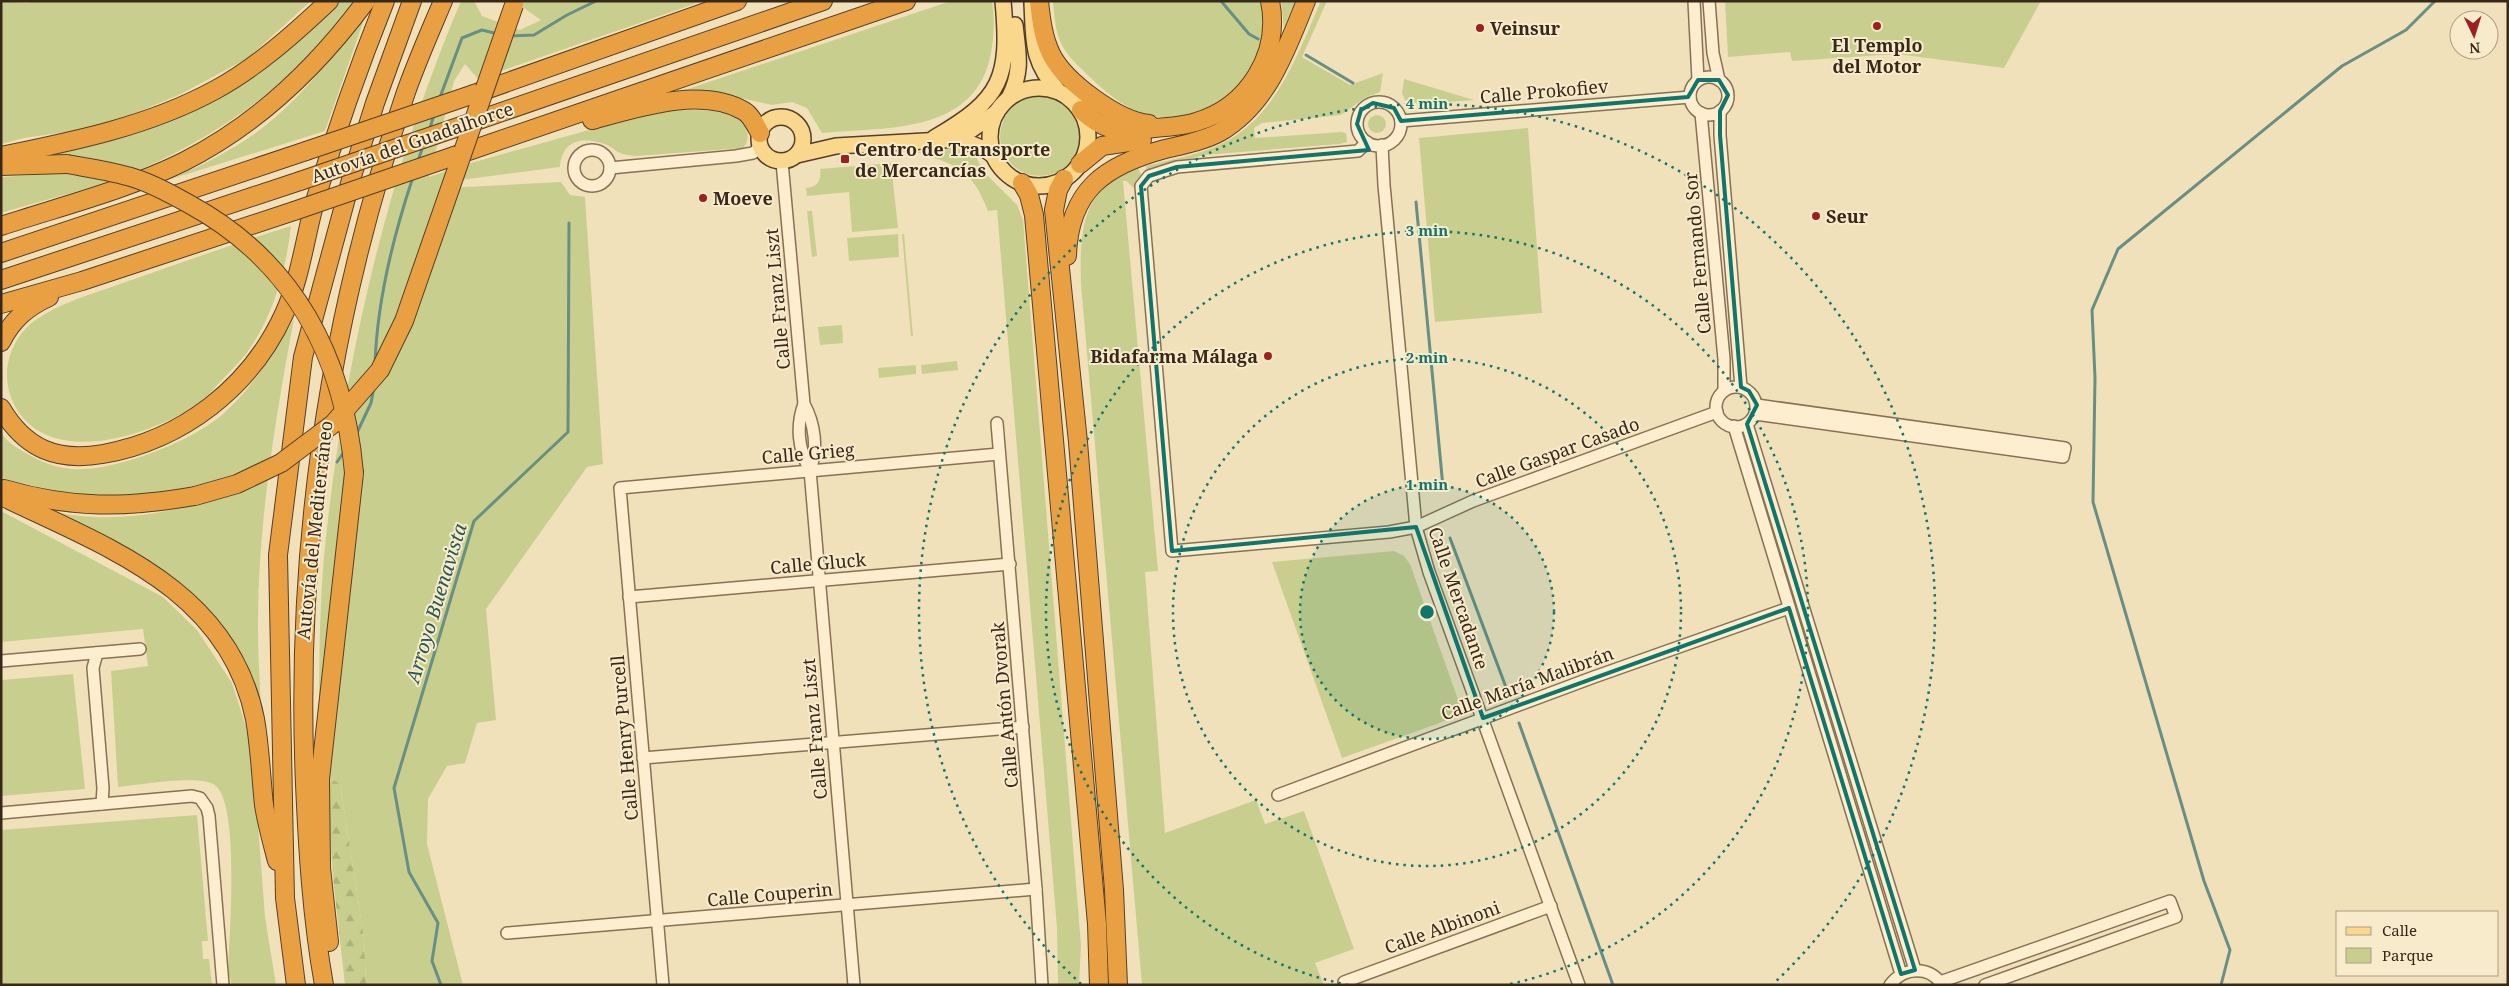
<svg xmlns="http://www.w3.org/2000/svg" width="2509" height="986" viewBox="0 0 2509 986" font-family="'Noto Serif',serif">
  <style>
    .green { fill: #c8cf8e }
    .forest { fill: url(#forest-firs) }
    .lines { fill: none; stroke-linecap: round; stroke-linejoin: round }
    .stream { stroke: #678f85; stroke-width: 3 }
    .minor-casing { stroke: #897054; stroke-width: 14 }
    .major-casing { stroke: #563e29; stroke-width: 18 }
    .highway-casing { stroke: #563e29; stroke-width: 20 }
    .minor { stroke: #fceece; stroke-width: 11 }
    .major { stroke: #f9d88e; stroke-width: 15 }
    .highway { stroke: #e9a042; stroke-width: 18 }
    .highway-bridge-casing { stroke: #563e29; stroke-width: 20; stroke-linecap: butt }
    .highway-bridge { stroke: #e9a042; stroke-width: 18 }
    .marked { fill: none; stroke: #0f766e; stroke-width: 4; stroke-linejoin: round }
    .ring { fill: none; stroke: #0f766e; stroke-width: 2.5; stroke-dasharray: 2.5 5 }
    .poi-dot { fill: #9d1f20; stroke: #f8ebcb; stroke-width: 2 }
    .labels { text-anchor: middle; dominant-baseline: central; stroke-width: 4; stroke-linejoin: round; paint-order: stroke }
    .poi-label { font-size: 18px; font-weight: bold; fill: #37281a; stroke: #f8ebcb; text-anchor: start }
    .street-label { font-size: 18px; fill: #37281a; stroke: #f8ebcb }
    .water-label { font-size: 19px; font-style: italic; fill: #285855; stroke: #f8ebcb }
    .centre { fill: #0f766e; stroke: #f8ebcb; stroke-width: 2.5 }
    .ring-label { font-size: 15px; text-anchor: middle; font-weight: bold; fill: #0f766e; stroke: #f8ebcb; stroke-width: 4; stroke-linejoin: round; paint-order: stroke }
  </style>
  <defs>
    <pattern id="forest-firs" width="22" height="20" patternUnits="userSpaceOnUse" patternTransform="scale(1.25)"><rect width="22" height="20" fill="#c8cf8e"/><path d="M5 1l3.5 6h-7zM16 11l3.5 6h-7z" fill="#acb27a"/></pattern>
  </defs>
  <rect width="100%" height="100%" fill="#f1e1bb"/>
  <!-- green -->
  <g class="green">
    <polygon points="1,1 29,3 30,1 311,1 248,58 181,94 102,127 24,138 1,144"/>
    <path d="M338,1H355C304,74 227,131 146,167C102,186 48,199 1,213V177L35,175L39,170L67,158L39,154C64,150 92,147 117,139C202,114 279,67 338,1Z"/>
    <path d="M461,1H474L482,16L520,30L541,20L521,6L522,1H703L478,79L465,64L454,81L429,177C472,161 516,151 560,138C597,128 634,115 671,111C690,109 737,108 746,127C749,135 748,143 743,148L636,156C631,155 625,155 620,153C615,151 612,147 607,145C584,136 562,139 560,167L446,182L445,188L561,182L570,195L585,197L603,464L587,467L486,609L496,720L477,723L465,763L447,766L428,799L427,844L463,985H366L364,938L340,784L330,778L358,521L361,475L319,733C319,674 319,614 324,556C343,366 386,177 461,1Z"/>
    <path d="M951,1H992C995,20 994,40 990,58C972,135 884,127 822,133L807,108L792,102L772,105L714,92L670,95Z"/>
    <path d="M1053,1H1260C1276,65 1219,128 1153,116C1128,111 1110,96 1092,79C1062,51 1056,44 1053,1Z"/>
    <polygon points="1281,1 1295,1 1284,28"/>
    <path d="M1321,1H1327L1302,57L1350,85L1383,73L1380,92L1366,97L1341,115L1262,123L1254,128L1255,138L1341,132L1346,133L1347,142L1339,144L1204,155L1147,171L1146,166C1172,159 1199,155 1223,143C1277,116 1298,53 1321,1Z"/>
    <polygon points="1725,1 2041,1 2004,68 1897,54 1792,61 1790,52 1728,57"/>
    <path d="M366,14L325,131L171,179C202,165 233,150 261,129C302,98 334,54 366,14Z"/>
    <polygon points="1404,79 1474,100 1419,104 1405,100 1402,93"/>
    <circle cx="1040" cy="136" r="40"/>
    <circle cx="1377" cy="124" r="9"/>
    <polygon points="1528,128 1542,313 1435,322 1419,138"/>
    <path d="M952,149L966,150L976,157L985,173L1017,205L1023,220L1081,946L1079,985H1058L1057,928L997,210L988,211C972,169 957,165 916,152Z"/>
    <path d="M891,163L898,228L852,232L849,192L807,196L806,188C817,187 822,181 820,169Z"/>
    <path d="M1138,167L1141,175L1135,189L1126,181H1123L1158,571L1145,572L1165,833L1256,800L1265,824L1304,811L1354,949L1315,963L1324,985H1142L1081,284C1080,249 1079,201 1113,180C1121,175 1130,171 1138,167Z"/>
    <polygon points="807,211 812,211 817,256 812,257"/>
    <path d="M291,226C286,271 273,317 246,354C239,363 230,371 222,380C215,387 208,396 200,402C157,433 64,465 23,418C13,406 7,391 7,375C7,354 18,333 34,321C59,303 92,294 120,284C177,264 233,244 291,226Z"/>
    <polygon points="898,234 899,257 849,261 847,238"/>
    <polygon points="902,234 904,234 913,336 911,336"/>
    <path d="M294,319C275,420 257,529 258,632C258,657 260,682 261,708L250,683L204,608L47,510C97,523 148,517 197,504L193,489L150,495L75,496L1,478V432C7,442 14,446 24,452C39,461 55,468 73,469C114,472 194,441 224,413C253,387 274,352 294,319Z"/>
    <polygon points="842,325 843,343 820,345 818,327"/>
    <polygon points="957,361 958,370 922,374 921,365"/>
    <polygon points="916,365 916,374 879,378 878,368"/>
    <path d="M1,511L163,597L197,630L232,683L248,733L258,824L265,917L276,985H232L228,971C229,940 241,797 213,784C194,775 141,785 118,787L111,671L148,666L143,629L1,642Z"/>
    <polygon points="1394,551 1404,556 1410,564 1461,708 1456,717 1342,758 1272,562"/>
    <polygon points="73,674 85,789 1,796 1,680"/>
    <polygon points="197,815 208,941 202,941 203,959 209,959 212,985 1,985 1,830"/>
  </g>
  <!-- forest -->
  <polygon class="forest" points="330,778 340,784 364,938 366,985 345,985 333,878 327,798"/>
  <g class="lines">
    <!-- stream -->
    <g class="stream">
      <polyline points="1221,1 1249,34 1258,39"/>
      <polyline points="509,36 534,35 567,15 596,1"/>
      <polyline points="1306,55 1353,83"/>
      <polyline points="439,100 462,38 482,30 498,34"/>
      <polyline points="429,131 434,115"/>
      <polyline points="418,161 423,146"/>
      <polyline points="1416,202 1443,487"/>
      <path d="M375,364C377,303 394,234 413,177"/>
      <polyline points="355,437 371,403 374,387"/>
      <polyline points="337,462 344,452"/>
      <polyline points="1450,538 1507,690"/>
      <polyline points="1519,723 1613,985"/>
      <polyline points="441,985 432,961 438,923 409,872 394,788 474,521 568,432 569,223"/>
      <polyline points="2221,985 2230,950 2204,881 2093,502 2095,378 2092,310 2118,249 2342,66 2406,30 2435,1"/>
    </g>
    <defs>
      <g id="minor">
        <polyline points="1694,1 1698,80"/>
        <polyline points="1709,1 1713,53 1719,80"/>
        <circle cx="1709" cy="96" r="19"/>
        <circle cx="1379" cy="124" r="22"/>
        <polyline points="1720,111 1720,135 1741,387"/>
        <polyline points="1701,113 1724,359 1724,390"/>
        <polyline points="1401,121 1690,97"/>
        <polyline points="1367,142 1358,151 1177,167 1149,176 1141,186 1172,551 1389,532 1416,527 1473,501 1717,412"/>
        <polyline points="1382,145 1384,185 1416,527 1429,572 1579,985"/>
        <circle cx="592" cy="168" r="18"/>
        <path d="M782,162L804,404C815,424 818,449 810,470"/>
        <polyline points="610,168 736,156 753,153 760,147"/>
        <circle cx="1736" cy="407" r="20"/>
        <path d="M804,404C796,425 798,450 810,470L854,985"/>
        <polyline points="1755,414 2063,457 2065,448 1757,405"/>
        <polyline points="997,423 1036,889 1042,985"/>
        <polyline points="1747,424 1915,970"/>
        <polyline points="1734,426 1901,974"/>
        <polyline points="629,597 1010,564"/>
        <polyline points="97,653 93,668 103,788 102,804"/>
        <polyline points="1,661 140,649"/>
        <polyline points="643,758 1023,727"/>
        <polyline points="1278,795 1594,677 1789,608"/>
        <polyline points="1,813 192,796 200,798 207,808 209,816 223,985"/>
        <polyline points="507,933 1036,889"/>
        <polyline points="1344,982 1551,906"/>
        <polyline points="1940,982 2170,901 2176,917 1985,985"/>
        <polyline points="663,985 620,488 999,454"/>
        <path d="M1890,985C1903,967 1930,965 1942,985"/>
      </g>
      <g id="major">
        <path d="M1032,3C1034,42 1031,61 1059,92"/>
        <circle cx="1039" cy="137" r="49"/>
        <path d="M1009,98C1023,71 1018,53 1015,25"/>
        <circle cx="781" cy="139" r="22"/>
        <polyline points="950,136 971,130 997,112"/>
        <path d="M934,138C1002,99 1010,78 1003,1"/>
        <polyline points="797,155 836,146 960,139 984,149 994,156"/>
      </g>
      <g id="highway">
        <path d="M1039,1C1041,20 1043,37 1051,54C1065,82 1118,121 1149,124"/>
        <polyline points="474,94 737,1"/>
        <path d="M1081,110C1089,117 1099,125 1110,128C1124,133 1140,129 1155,128C1169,127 1183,126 1196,122C1248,107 1281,54 1270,1"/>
        <path d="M592,120C636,108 701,86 744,111C751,115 756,126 760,133"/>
        <polyline points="464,125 823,1"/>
        <path d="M1,156C75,141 149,126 215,90C257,67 294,34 329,1"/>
        <polyline points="454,156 906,1"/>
        <polyline points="1080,164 1102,146 1142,140"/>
        <polyline points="1,166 67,164"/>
        <polyline points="1064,179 1058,190 1054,210 1078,442 1114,890 1118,985"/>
        <polyline points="1022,183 1029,195 1034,215 1097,924 1099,985"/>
        <path d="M1,226C62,206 126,190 183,162C257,125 317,67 366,1"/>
        <polyline points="1,253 306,151"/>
        <path d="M1067,256C1069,190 1105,165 1165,149C1182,145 1204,141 1220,132C1268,104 1286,50 1306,1"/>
        <polyline points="1,280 300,181"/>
        <polyline points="1,304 82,281 294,211"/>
        <path d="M1,342C12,320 27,307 49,297"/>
        <path d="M1,408C25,449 57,462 103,454C182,440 250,388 284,314C301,277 305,236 316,198C336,131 359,66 385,1"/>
        <path d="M4,489C73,509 125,508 195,496"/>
        <path d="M1,496C106,547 229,589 255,719C260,747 261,777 264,805C267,824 272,842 277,861"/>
        <polyline points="329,942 321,868 320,779 354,473"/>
        <polyline points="296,985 285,898 278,555 303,357 352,176 375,103 412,1"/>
        <path d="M324,985C312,918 308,852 305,784C295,549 329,318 405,95C416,63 430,32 443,1"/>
      </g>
    </defs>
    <!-- minor casing -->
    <use href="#minor" class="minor-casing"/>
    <!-- major casing -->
    <use href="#major" class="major-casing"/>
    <!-- highway casing -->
    <use href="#highway" class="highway-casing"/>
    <!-- minor -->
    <use href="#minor" class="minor"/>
    <!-- major -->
    <use href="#major" class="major"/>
    <!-- highway -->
    <use href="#highway" class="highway"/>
    <defs>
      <g id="highway-bridge">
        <polyline points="306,151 474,94"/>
        <path d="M67,164C89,168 112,171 134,178C153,184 171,194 189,204C294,261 344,357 354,473"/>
        <polyline points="300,181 464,125"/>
        <polyline points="294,211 454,156"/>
        <polyline points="195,496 237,484 281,463 333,424 380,370 404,321 514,5"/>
      </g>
    </defs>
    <!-- highway-bridge casing -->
    <use href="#highway-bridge" class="highway-bridge-casing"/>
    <!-- highway-bridge -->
    <use href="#highway-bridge" class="highway-bridge"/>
  </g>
  <!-- marked area -->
  <path class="marked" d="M1698,80H1719L1728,95L1720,111V135L1741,387L1749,391L1757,405L1747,424L1915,970L1901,974L1789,608L1483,718L1416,527L1172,551L1141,186L1149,176L1177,167L1369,150L1357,124L1361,110L1373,103L1394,108L1401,121L1688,97Z"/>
  <!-- distance rings -->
  <circle cx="1427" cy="612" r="127" fill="#0f766e" fill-opacity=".12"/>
  <g class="ring">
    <circle cx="1427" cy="612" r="127"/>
    <circle cx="1427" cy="612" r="254"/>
    <path d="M1348 985A381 381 0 1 1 1506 985"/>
    <path d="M1081 984A508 508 0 1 1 1773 984"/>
  </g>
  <!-- markers -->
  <g class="poi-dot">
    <circle cx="1877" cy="26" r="5"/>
    <circle cx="1480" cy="28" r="5"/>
    <rect x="840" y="154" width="10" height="10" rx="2.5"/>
    <circle cx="703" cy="198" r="5"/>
    <circle cx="1816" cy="216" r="5"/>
    <circle cx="1268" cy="356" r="5"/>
  </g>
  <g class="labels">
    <!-- poi labels -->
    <g class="poi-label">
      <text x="1490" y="28">Veinsur</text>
      <text x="1877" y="45" text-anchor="middle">El Templo<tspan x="1877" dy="21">del Motor</tspan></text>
      <text x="855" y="149">Centro de Transporte<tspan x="855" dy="21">de Mercancías</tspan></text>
      <text x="713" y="198">Moeve</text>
      <text x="1826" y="216">Seur</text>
      <text x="1258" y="356" text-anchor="end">Bidafarma Málaga</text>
    </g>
    <!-- street labels -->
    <g class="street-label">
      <text transform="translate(1544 91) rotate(-5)">Calle Prokofiev</text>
      <text transform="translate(412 142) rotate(-19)">Autovía del Guadalhorce</text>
      <text transform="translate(1697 253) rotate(-95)">Calle Fernando Sor</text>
      <text transform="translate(777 299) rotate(-95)">Calle Franz Liszt</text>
      <text transform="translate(1557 452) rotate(-20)">Calle Gaspar Casado</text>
      <text transform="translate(808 453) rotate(-5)">Calle Grieg</text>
      <text transform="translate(314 530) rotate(-84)">Autovía del Mediterráneo</text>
      <text transform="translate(818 563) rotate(-5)">Calle Gluck</text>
      <text transform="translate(1459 598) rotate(71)">Calle Mercadante</text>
      <text transform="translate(1527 683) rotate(-20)">Calle María Malibrán</text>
      <text transform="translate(1004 705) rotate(-95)">Calle Antón Dvorak</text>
      <text transform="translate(814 729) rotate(-95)">Calle Franz Liszt</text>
      <text transform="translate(624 738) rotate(-95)">Calle Henry Purcell</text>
      <text transform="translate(770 894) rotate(-5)">Calle Couperin</text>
      <text transform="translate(1442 927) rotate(-20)">Calle Albinoni</text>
    </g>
    <!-- water labels -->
    <g class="water-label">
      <text transform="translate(436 603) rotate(-73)">Arroyo Buenavista</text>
    </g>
  </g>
  <circle cx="1427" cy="612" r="8" class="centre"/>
  <g class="ring-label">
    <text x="1427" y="109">4 min</text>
    <text x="1427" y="236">3 min</text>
    <text x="1427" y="363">2 min</text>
    <text x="1427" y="490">1 min</text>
  </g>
  <!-- border -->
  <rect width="2509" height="986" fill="none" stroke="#37281a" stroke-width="5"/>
  <!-- legend -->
  <rect x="2336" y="911" width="162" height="65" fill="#f8ebcb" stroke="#ab9d84"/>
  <rect x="2346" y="927" width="25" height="8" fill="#f9d88e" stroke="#ab9d84"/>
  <text x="2382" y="936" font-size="15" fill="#37281a">Calle</text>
  <rect x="2346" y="948" width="25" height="15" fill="#c8cf8e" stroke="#ab9d84"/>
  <text x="2382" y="961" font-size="15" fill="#37281a">Parque</text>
  <!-- north arrow -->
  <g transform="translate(2474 35) rotate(176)"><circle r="24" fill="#f8ebcb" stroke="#ab9d84"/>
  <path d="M0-4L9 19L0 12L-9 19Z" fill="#9d1f20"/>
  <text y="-8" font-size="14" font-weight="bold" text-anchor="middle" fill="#37281a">N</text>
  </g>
</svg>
